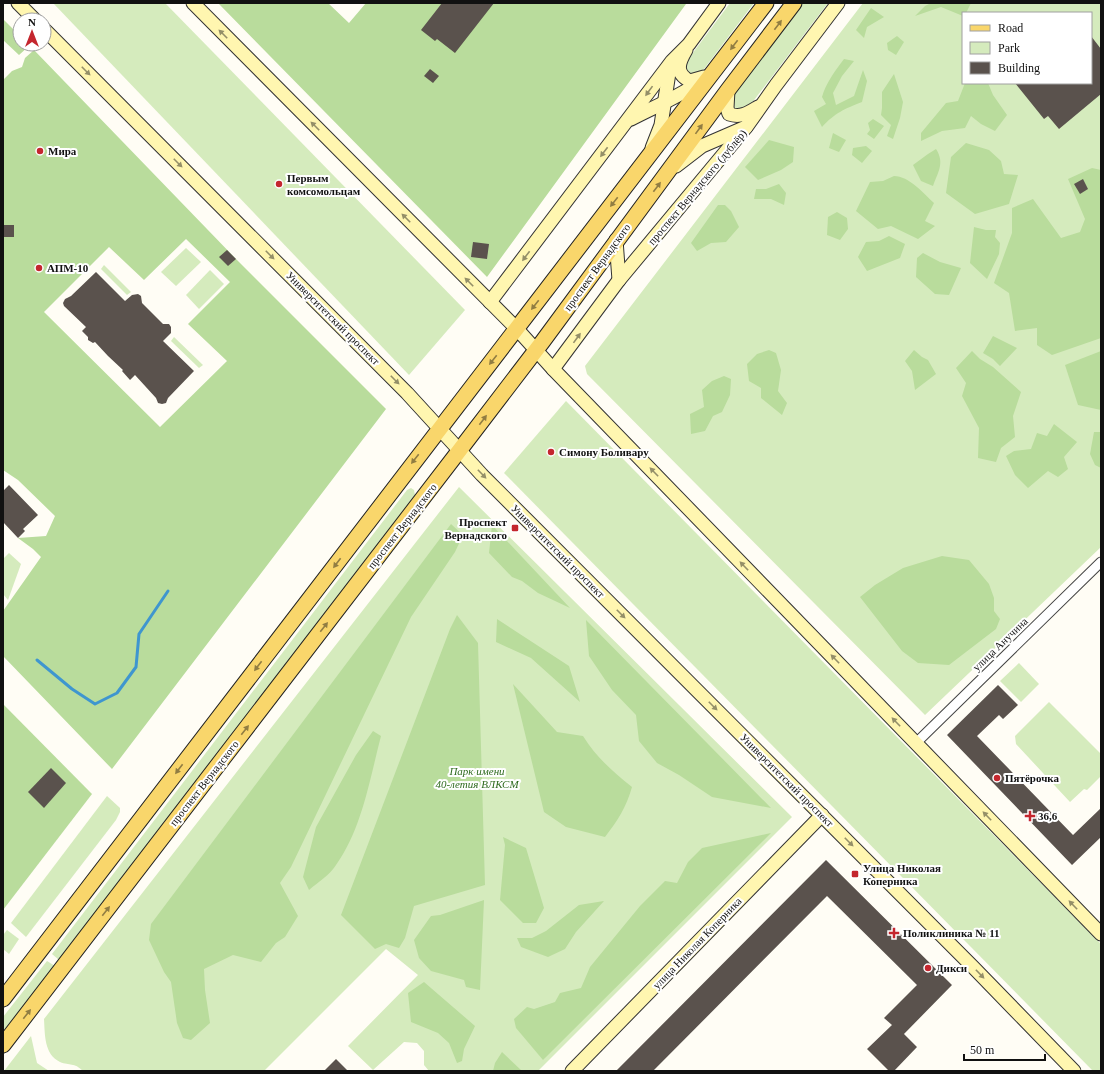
<svg xmlns="http://www.w3.org/2000/svg" width="1104" height="1074" viewBox="0 0 1104 1074" font-family="Georgia,serif">
  <style>
    .green { fill: #d5ebbd; fill-rule: evenodd }
    .forest { fill: #b9dc9c; fill-rule: evenodd }
    .lines { fill: none; stroke-linecap: round; stroke-linejoin: round }
    .stream { stroke: #3f96cf; stroke-width: 3 }
    .building { fill: #5a524d }
    .street-casing { stroke: #444; stroke-width: 11 }
    .secondary-casing { stroke: #333; stroke-width: 15 }
    .primary-casing { stroke: #222; stroke-width: 17 }
    .street { stroke: #fff; stroke-width: 9 }
    .secondary { stroke: #fff6b0; stroke-width: 13 }
    .primary { stroke: #f9d66b; stroke-width: 15 }
    .oneway { fill: #917d42 }
    .oneway2 { fill: #948f68 }
    .poi-dot { fill: #c4262e; stroke: #fff; stroke-width: 1.5 }
    .labels { text-anchor: middle; dominant-baseline: central; stroke-width: 4; stroke-linejoin: round; paint-order: stroke }
    .poi-label { font-size: 11px; font-weight: bold; fill: #111; stroke: #fff; text-anchor: start }
    .street-label { font-size: 11px; fill: #111; stroke: #fff }
    .park-label { font-size: 11px; font-style: italic; fill: #2f6b1f; stroke: #fff }
  </style>
  <rect width="100%" height="100%" fill="#fffdf5"/>
  <!-- green -->
  <g class="green">
    <polygon points="53,3 165,3 465,310 409,375"/>
    <polygon points="730,3 754,3 701,73 695,76 686,71 686,62"/>
    <polygon points="802,3 828,3 748,108 733,109 732,94"/>
    <path d="M863,3H1101V547L925,715L587,374L585,366ZM963,13H1091V83H963Z"/>
    <polygon points="186,248 201,262 176,286 161,272"/>
    <polygon points="104,265 131,292 127,295 101,269"/>
    <polygon points="210,270 224,284 199,309 186,295"/>
    <polygon points="174,337 203,365 199,368 171,341"/>
    <polygon points="566,401 1101,944 1101,1071 1093,1071 504,473"/>
    <path d="M459,487L792,817L538,1071H429L424,1065V1051L417,1043L404,1042L373,1070L348,1046L418,975L386,949L264,1071H83C74,1062 70,1066 60,1062C44,1054 45,1035 44,1019Z"/>
    <polygon points="411,488 414,490 415,495 59,960 52,954 407,490"/>
    <polygon points="9,553 21,564 8,600 3,594 3,559"/>
    <polygon points="1019,663 1039,684 1021,702 1000,681"/>
    <polygon points="1049,702 1101,754 1101,776 1087,790 1084,789 1070,802 1016,744 1015,736"/>
    <polygon points="107,796 120,808 120,812 116,820 26,937 11,923"/>
    <polygon points="7,930 19,939 9,954 3,949 3,935"/>
    <polygon points="47,961 55,966 3,1033 3,1017"/>
    <polygon points="31,1036 37,1063 49,1071 4,1071"/>
  </g>
  <!-- forest -->
  <g class="forest">
    <polygon points="218,3 328,3 349,23 366,3 686,4 487,277"/>
    <polygon points="931,3 971,3 966,13 963,13 963,16 941,7 915,16 925,6"/>
    <polygon points="871,8 884,17 867,27 864,38 856,30"/>
    <polygon points="3,19 20,36 20,44 28,44 29,46 19,55 3,40"/>
    <polygon points="897,36 904,42 896,55 888,50 887,43"/>
    <path d="M34,50L236,259L386,409L112,769L3,656V611L41,557L33,549L18,538L46,536L55,516L18,480L3,470V80L12,71L22,67L25,58ZM186,239L230,282L188,324L227,361L160,427L44,312L109,247L144,280Z"/>
    <path d="M844,59L854,61L842,76L833,93L836,105L854,96L863,70L867,81L862,102C844,109 835,113 822,127L814,111L826,104L822,97C826,83 835,71 844,59Z"/>
    <polygon points="894,74 903,102 900,118 893,139 887,136 891,125 881,115 882,108 882,92"/>
    <polygon points="965,83 988,83 993,95 1007,115 995,131 981,124 971,116 965,128 942,131 921,141 921,133 946,103 958,101"/>
    <polygon points="873,119 884,126 874,139 867,134 870,130 868,123"/>
    <polygon points="833,133 846,140 839,152 829,148"/>
    <polygon points="769,140 794,147 793,162 781,170 758,180 745,167"/>
    <polygon points="966,143 989,150 1001,161 1004,174 1018,175 1009,204 975,214 946,193 951,157"/>
    <polygon points="866,146 872,151 862,163 852,155 853,148"/>
    <path d="M936,149C945,163 938,172 933,186L921,181L913,165L928,154Z"/>
    <polygon points="1092,168 1101,170 1101,338 1052,355 1037,345 1037,328 1015,331 1009,293 994,283 1012,233 1012,208 1033,199 1061,238 1080,232 1085,219 1068,179"/>
    <path d="M894,176C909,176 923,193 934,203L925,221L935,226L918,239L891,226L878,229L856,211L870,182L883,181Z"/>
    <polygon points="779,184 786,193 784,205 771,199 754,199 756,189 766,189"/>
    <polygon points="718,205 725,205 731,211 739,227 726,242 711,243 697,251 691,243"/>
    <polygon points="837,212 847,218 848,229 840,240 827,235 828,217"/>
    <polygon points="974,227 986,230 996,230 995,237 1000,243 999,254 987,279 970,263"/>
    <polygon points="889,236 905,244 900,258 867,271 858,257 866,242 879,241"/>
    <polygon points="923,253 940,262 961,268 949,295 935,294 916,277 917,258"/>
    <polygon points="993,336 1017,348 1000,366 993,359 983,353"/>
    <polygon points="769,350 776,353 781,370 778,391 787,403 782,415 761,398 761,388 749,381 747,364 757,354"/>
    <polygon points="914,350 922,357 928,360 936,374 915,390 912,371 905,361"/>
    <polygon points="972,351 980,359 993,367 1021,392 1013,416 1015,437 1001,448 996,462 978,458 979,428 962,396 966,383 956,368"/>
    <polygon points="1101,351 1101,410 1078,405 1065,365"/>
    <polygon points="724,376 731,379 730,395 722,412 713,416 705,431 691,434 690,414 704,407 702,390 712,381"/>
    <polygon points="1054,424 1077,442 1064,457 1068,469 1058,477 1048,471 1028,488 1015,475 1006,456 1014,451 1031,449 1037,433 1047,436"/>
    <polygon points="1094,432 1101,432 1101,468 1095,465 1090,454"/>
    <polygon points="451,524 463,535 455,552 411,617 291,867 280,883 298,916 285,937 276,943 261,962 233,955 204,969 205,990 210,1023 191,1040 183,1038 177,1023 171,982 164,972 149,940 151,924"/>
    <polygon points="492,525 570,608 538,593 522,581 512,577 489,553"/>
    <polygon points="942,556 969,560 989,584 994,598 994,611 1000,619 996,629 949,665 918,663 902,651 860,597 875,585 903,568"/>
    <polygon points="457,615 478,643 485,885 414,906 405,938 399,948 386,944 375,949 341,915 450,629"/>
    <polygon points="497,619 569,666 580,702 531,658 496,642"/>
    <polygon points="586,620 771,808 712,797 679,775 657,763 639,741 636,715 612,690 589,656"/>
    <path d="M513,684L557,732L583,736C597,758 612,771 632,787C626,808 618,820 605,837L566,827L544,812Z"/>
    <polygon points="3,704 92,794 3,910"/>
    <path d="M373,731L381,736C370,778 362,829 336,865C330,875 318,882 309,890L303,877L316,827L356,755Z"/>
    <polygon points="771,833 543,1060 516,1028 514,1019 527,1007 534,1009 555,1002 560,993 581,988 590,967 640,906 665,881 677,883 688,862 702,848"/>
    <polygon points="503,837 526,848 544,908 536,923 523,923 500,900 505,845"/>
    <polygon points="484,900 480,990 466,987 464,980 431,971 419,958 414,940 431,916 440,915"/>
    <polygon points="604,901 576,932 565,949 548,957 521,947 517,938 532,938 546,931 579,905"/>
    <polygon points="424,982 475,1026 464,1049 462,1061 457,1063 449,1043 438,1033 411,1022 408,993"/>
    <polygon points="502,1052 522,1071 493,1071 495,1063"/>
  </g>
  <g class="lines">
    <!-- stream -->
    <polyline class="stream" points="37,660 72,689 95,704 117,693 136,667 139,634 168,591"/>
  </g>
  <!-- building -->
  <g class="building">
    <polygon points="442,3 494,3 455,53 437,39 435,41 421,30"/>
    <polygon points="1091,36 1101,49 1101,94 1059,129 1048,116 1044,119 1015,83 1091,83"/>
    <polygon points="430,69 439,76 433,83 424,76"/>
    <polygon points="1083,179 1088,189 1080,194 1074,184"/>
    <rect x="3" y="225" width="11" height="12"/>
    <polygon points="473,242 489,244 487,259 471,257"/>
    <polygon points="227,250 236,259 228,266 219,257"/>
    <polygon points="96,272 125,301 132,295 138,294 141,296 142,303 163,324 169,324 171,327 171,333 163,341 194,371 168,398 166,403 162,404 158,403 156,398 135,375 130,380 122,371 123,370 108,356 95,342 93,343 88,340 88,337 82,331 86,327 64,306 63,303 65,299 71,296"/>
    <polygon points="9,485 38,515 23,529 25,531 18,538 3,522 3,491"/>
    <polygon points="998,685 1018,705 1003,719 999,715 977,736 1073,835 1101,808 1101,837 1072,865 947,735"/>
    <polygon points="51,768 66,783 44,808 28,792"/>
    <polygon points="826,860 952,985 904,1034 917,1047 894,1071 889,1071 867,1049 892,1025 884,1018 917,985 827,896 653,1071 616,1071"/>
    <polygon points="336,1059 348,1071 324,1071"/>
  </g>
  <g class="lines">
    <defs>
      <polyline id="street" points="916,743 1101,562"/>
      <g id="secondary">
        <polyline points="18,3 35,20"/>
        <polyline points="193,3 517,329 553,369 1101,934"/>
        <polyline points="44,29 407,393 482,475 973,967 1074,1071"/>
        <path d="M686,50C679,62 674,73 690,81L704,77"/>
        <path d="M728,90L727,108L729,114C741,118 748,113 758,107"/>
        <path d="M631,119C656,106 683,95 706,78"/>
        <polyline points="652,148 661,125 670,66"/>
        <polyline points="676,166 702,146 746,127"/>
        <polyline points="616,240 619,280"/>
        <polyline points="490,302 672,61 689,44 719,3"/>
        <polyline points="553,369 619,280 747,126 776,85 838,3"/>
        <polyline points="572,1071 822,815"/>
      </g>
      <g id="primary">
        <polyline points="3,999 766,3"/>
        <polyline points="3,1045 459,451 543,341 728,90 794,3"/>
      </g>
    </defs>
    <!-- street casing -->
    <use href="#street" class="street-casing"/>
    <!-- secondary casing -->
    <use href="#secondary" class="secondary-casing"/>
    <!-- primary casing -->
    <use href="#primary" class="primary-casing"/>
    <!-- street -->
    <use href="#street" class="street"/>
    <!-- secondary -->
    <use href="#secondary" class="secondary"/>
    <!-- primary -->
    <use href="#primary" class="primary"/>
  </g>
  <!-- one-way arrows -->
  <defs><path id="oneway-solid" d="M-6-.8H1V-3.2L6.5 0L1 3.2V.8H-6Z"/></defs>
  <g class="oneway">
    <use href="#oneway-solid" transform="translate(778 25) rotate(-53)"/>
    <use href="#oneway-solid" transform="translate(734 45) rotate(127)"/>
    <use href="#oneway-solid" transform="translate(699 129) rotate(-54)"/>
    <use href="#oneway-solid" transform="translate(657 187) rotate(-53)"/>
    <use href="#oneway-solid" transform="translate(614 202) rotate(128)"/>
    <use href="#oneway-solid" transform="translate(535 305) rotate(128)"/>
    <use href="#oneway-solid" transform="translate(493 360) rotate(128)"/>
    <use href="#oneway-solid" transform="translate(483 420) rotate(-53)"/>
    <use href="#oneway-solid" transform="translate(415 459) rotate(128)"/>
    <use href="#oneway-solid" transform="translate(337 563) rotate(127)"/>
    <use href="#oneway-solid" transform="translate(324 627) rotate(-52)"/>
    <use href="#oneway-solid" transform="translate(258 666) rotate(127)"/>
    <use href="#oneway-solid" transform="translate(245 730) rotate(-52)"/>
    <use href="#oneway-solid" transform="translate(179 769) rotate(127)"/>
    <use href="#oneway-solid" transform="translate(106 911) rotate(-52)"/>
    <use href="#oneway-solid" transform="translate(27 1014) rotate(-52)"/>
  </g>
  <g class="oneway2">
    <use href="#oneway-solid" transform="translate(223 34) rotate(-135)"/>
    <use href="#oneway-solid" transform="translate(86 71) rotate(45)"/>
    <use href="#oneway-solid" transform="translate(649 91) rotate(126)"/>
    <use href="#oneway-solid" transform="translate(315 126) rotate(-135)"/>
    <use href="#oneway-solid" transform="translate(604 152) rotate(127)"/>
    <use href="#oneway-solid" transform="translate(178 163) rotate(45)"/>
    <use href="#oneway-solid" transform="translate(406 218) rotate(-135)"/>
    <use href="#oneway-solid" transform="translate(270 255) rotate(45)"/>
    <use href="#oneway-solid" transform="translate(526 256) rotate(127)"/>
    <use href="#oneway-solid" transform="translate(469 282) rotate(-135)"/>
    <use href="#oneway-solid" transform="translate(577 338) rotate(-54)"/>
    <use href="#oneway-solid" transform="translate(395 380) rotate(45)"/>
    <use href="#oneway-solid" transform="translate(654 472) rotate(-134)"/>
    <use href="#oneway-solid" transform="translate(482 474) rotate(46)"/>
    <use href="#oneway-solid" transform="translate(744 566) rotate(-134)"/>
    <use href="#oneway-solid" transform="translate(621 614) rotate(45)"/>
    <use href="#oneway-solid" transform="translate(835 659) rotate(-134)"/>
    <use href="#oneway-solid" transform="translate(713 706) rotate(45)"/>
    <use href="#oneway-solid" transform="translate(896 722) rotate(-134)"/>
    <use href="#oneway-solid" transform="translate(987 816) rotate(-134)"/>
    <use href="#oneway-solid" transform="translate(849 842) rotate(45)"/>
    <use href="#oneway-solid" transform="translate(1073 905) rotate(-134)"/>
    <use href="#oneway-solid" transform="translate(980 974) rotate(46)"/>
  </g>
  <!-- markers -->
  <g class="poi-dot">
    <circle cx="40" cy="151" r="4"/>
    <circle cx="279" cy="184" r="4"/>
    <circle cx="39" cy="268" r="4"/>
    <circle cx="551" cy="452" r="4"/>
    <rect x="511" y="524" width="8" height="8" rx="2"/>
    <circle cx="997" cy="778" r="4"/>
    <path d="M1028 810h4v4h4v4h-4v4h-4v-4h-4v-4h4z"/>
    <rect x="851" y="870" width="8" height="8" rx="2"/>
    <path d="M892 927h4v4h4v4h-4v4h-4v-4h-4v-4h4z"/>
    <circle cx="928" cy="968" r="4"/>
  </g>
  <g class="labels">
    <!-- poi labels -->
    <g class="poi-label">
      <text x="48" y="151">Мира</text>
      <text x="287" y="178">Первым<tspan x="287" dy="13">комсомольцам</tspan></text>
      <text x="47" y="268">АПМ-10</text>
      <text x="559" y="452">Симону Боливару</text>
      <text x="507" y="522" text-anchor="end">Проспект<tspan x="507" dy="13">Вернадского</tspan></text>
      <text x="1005" y="778">Пятёрочка</text>
      <text x="1038" y="816">36,6</text>
      <text x="863" y="868">Улица Николая<tspan x="863" dy="13">Коперника</tspan></text>
      <text x="903" y="933">Поликлиника № 11</text>
      <text x="936" y="968">Дикси</text>
    </g>
    <!-- street labels -->
    <g class="street-label">
      <text transform="translate(697 187) rotate(-50)">проспект Вернадского (дублёр)</text>
      <text transform="translate(597 267) rotate(-54)">проспект Вернадского</text>
      <text transform="translate(333 318) rotate(45)">Университетский проспект</text>
      <text transform="translate(402 526) rotate(-52)">проспект Вернадского</text>
      <text transform="translate(558 551) rotate(45)">Университетский проспект</text>
      <text transform="translate(1000 644) rotate(-44)">улица Анучина</text>
      <text transform="translate(787 780) rotate(45)">Университетский проспект</text>
      <text transform="translate(204 783) rotate(-52)">проспект Вернадского</text>
      <text transform="translate(697 943) rotate(-46)">улица Николая Коперника</text>
    </g>
    <!-- park labels -->
    <g class="park-label">
      <text x="477" y="771">Парк имени<tspan x="477" dy="13">40-летия ВЛКСМ</tspan></text>
    </g>
  </g>
  <!-- border -->
  <rect width="1104" height="1074" fill="none" stroke="#111111" stroke-width="8"/>
  <!-- legend -->
  <rect x="962" y="12" width="130" height="72" fill="#ffffff" stroke="#a0a0a0"/>
  <rect x="970" y="25" width="20" height="6" fill="#f9d66b" stroke="#a0a0a0"/>
  <text x="998" y="32" font-size="12" fill="#111111">Road</text>
  <rect x="970" y="42" width="20" height="12" fill="#d5ebbd" stroke="#a0a0a0"/>
  <text x="998" y="52" font-size="12" fill="#111111">Park</text>
  <rect x="970" y="62" width="20" height="12" fill="#5a524d" stroke="#a0a0a0"/>
  <text x="998" y="72" font-size="12" fill="#111111">Building</text>
  <!-- north arrow -->
  <g transform="translate(32 32)"><circle r="19" fill="#ffffff" stroke="#a0a0a0"/>
  <path d="M0-3L7 15L0 10L-7 15Z" fill="#c4262e"/>
  <text y="-6" font-size="11" font-weight="bold" text-anchor="middle" fill="#111111">N</text>
  </g>
  <!-- scale -->
  <path d="M964 1054v6h81v-6" fill="none" stroke="#111111" stroke-width="2"/>
  <text x="970" y="1054" font-size="12" fill="#111111" stroke="#ffffff" stroke-width="3" paint-order="stroke">50 m</text>
</svg>
